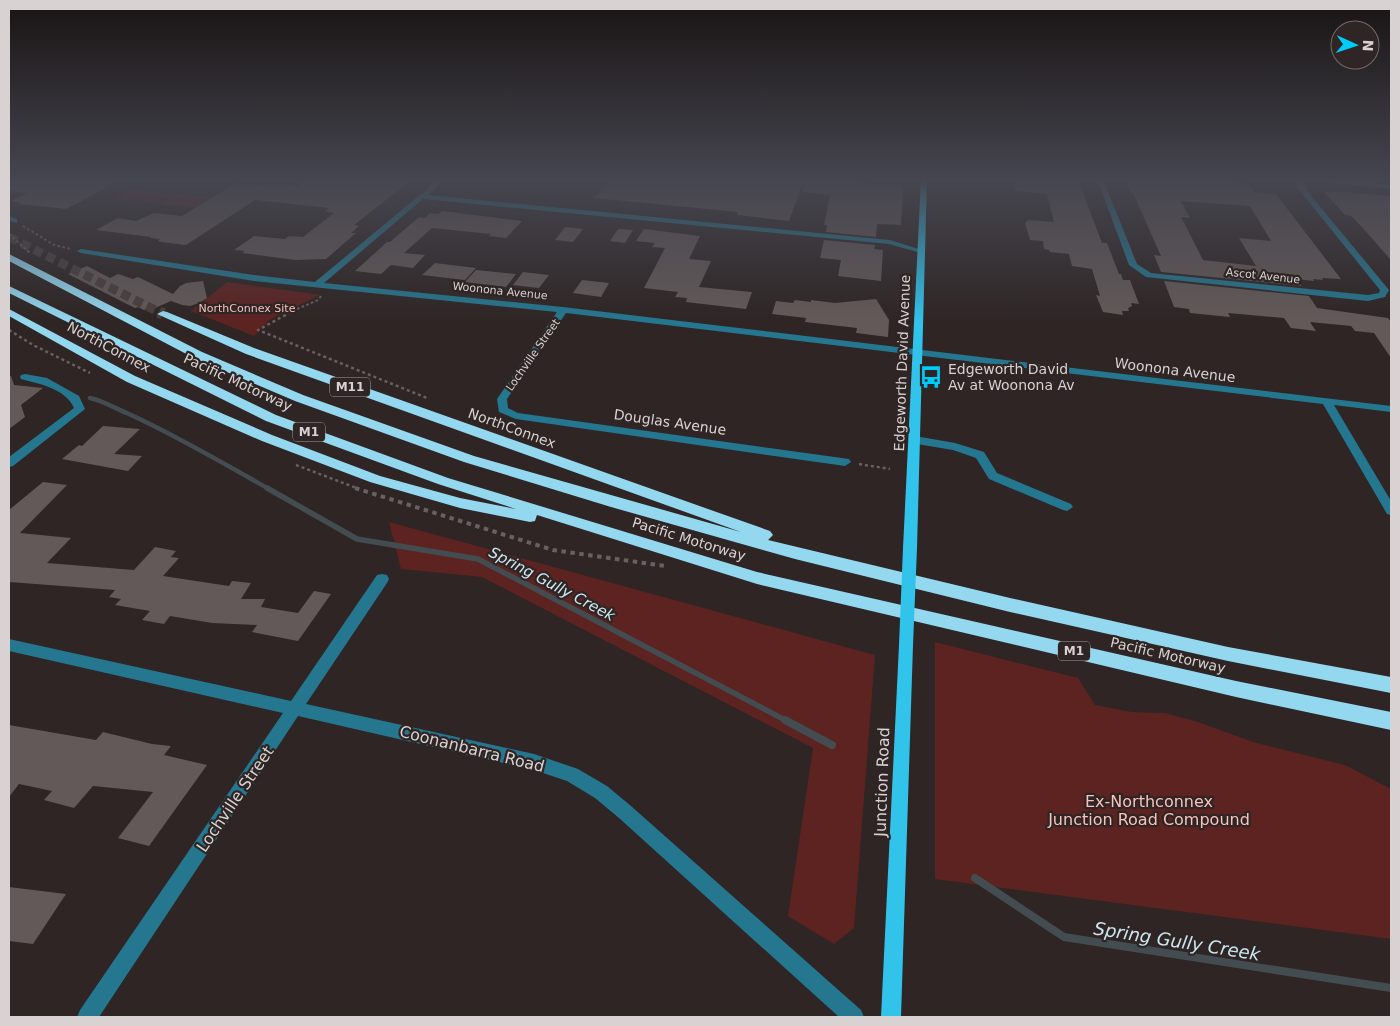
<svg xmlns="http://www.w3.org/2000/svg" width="1400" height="1026" viewBox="0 0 1400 1026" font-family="'DejaVu Sans',sans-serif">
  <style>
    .green { fill: #5c2321 }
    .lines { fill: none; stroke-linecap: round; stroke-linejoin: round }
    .stream-far2 { stroke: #434c50; stroke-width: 4.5 }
    .stream-far1 { stroke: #434c50; stroke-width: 5.5 }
    .stream { stroke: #434c50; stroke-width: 8 }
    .building { fill: #635958; fill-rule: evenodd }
    .highway-tunnel-far1 { stroke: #483f3e; stroke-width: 9; stroke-dasharray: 9 5; stroke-linecap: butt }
    .highway-tunnel { stroke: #483f3e; stroke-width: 12; stroke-dasharray: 12 6; stroke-linecap: butt }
    .path-far2 { stroke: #696161; stroke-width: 2; stroke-dasharray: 2.5 2.5; stroke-linecap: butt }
    .path-far1 { stroke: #696161; stroke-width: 2.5; stroke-dasharray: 3 3; stroke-linecap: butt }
    .path { stroke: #696161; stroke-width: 4; stroke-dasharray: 4.5 4.5; stroke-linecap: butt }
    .minor { fill: #257790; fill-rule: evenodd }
    .major { fill: #32c3eb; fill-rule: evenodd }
    .highway { fill: #94d8f0; fill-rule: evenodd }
    .major-bridge { stroke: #32c3eb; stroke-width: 14 }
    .labels { text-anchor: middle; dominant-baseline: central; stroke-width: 4.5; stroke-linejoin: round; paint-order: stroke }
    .far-street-label { font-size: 11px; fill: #d8d2d2; stroke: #2e2524 }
    .far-park-label { font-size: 11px; fill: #f9c2bc; stroke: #2e2524 }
    .shield { fill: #2e2524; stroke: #a59e9e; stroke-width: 1 }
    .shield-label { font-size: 12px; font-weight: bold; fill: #d8d2d2 }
    .street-label { font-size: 14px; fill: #d8d2d2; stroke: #2e2524 }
    .poi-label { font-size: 14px; fill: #d8d2d2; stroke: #2e2524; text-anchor: start }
    .water-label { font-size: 15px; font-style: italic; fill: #cbe7f1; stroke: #2e2524 }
    .near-street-label { font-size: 16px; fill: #d8d2d2; stroke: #2e2524 }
    .near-park-label { font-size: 16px; fill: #f9c2bc; stroke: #2e2524 }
    .near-water-label { font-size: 18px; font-style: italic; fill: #cbe7f1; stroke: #2e2524 }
  </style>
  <rect width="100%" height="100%" fill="#2e2524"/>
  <!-- green -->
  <g class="green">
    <polygon points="131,189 174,194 157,203 113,199"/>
    <polygon points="176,194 220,198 204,208 159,204"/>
    <polygon points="227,282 320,295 269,320 254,336 191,311"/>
    <polygon points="389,522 875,655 854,928 834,944 788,916 813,748 482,577 401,569"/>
    <polygon points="935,642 1078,678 1095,705 1132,712 1165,713 1198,722 1253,742 1345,765 1391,789 1391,939 935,879"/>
  </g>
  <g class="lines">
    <!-- stream-far2 -->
    <path class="stream-far2" d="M90,398C104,401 116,409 129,414C177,436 223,463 269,489"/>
    <!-- stream-far1 -->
    <polyline class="stream-far1" points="267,488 357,539 478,559 787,721"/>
    <!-- stream -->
    <g class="stream">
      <polyline points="785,720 832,745"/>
      <polyline points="975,878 1064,937 1391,988"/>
    </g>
  </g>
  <!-- building -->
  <g class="building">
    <polygon points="9,179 58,182 65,179 120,179 104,187 108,187 66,209 18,204 21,203 11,201 27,193 9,191"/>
    <polygon points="301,179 413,179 354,225 359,226 351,233 356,233 326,259 295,260 242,253 245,251 234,250 254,236 285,239 289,236 303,237 334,213 325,211 329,208 255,200 186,245 161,242 158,241 160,239 150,238 151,237 96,230 118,218 136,221 154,213 182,216 236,183 268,187 272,184 300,187"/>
    <polygon points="610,179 790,179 804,180 789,221 737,215 738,212 594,198"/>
    <polygon points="806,179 903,186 901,225 877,224 876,237 826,232 827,225 824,225 830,195 802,192"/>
    <polygon points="1014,179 1074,179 1074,182 1079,182 1102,243 1107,243 1119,274 1121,274 1123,280 1130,280 1139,304 1131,303 1132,306 1128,308 1129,311 1122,311 1123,315 1103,312 1096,295 1100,296 1092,269 1072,266 1069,254 1050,252 1049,250 1044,249 1043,241 1030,240 1025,222 1027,222 1027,220 1054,222 1047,194 1015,191"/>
    <path d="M1123,179H1186L1248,184L1255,192L1276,194L1341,279L1322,278L1323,280L1313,279L1314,281L1296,279L1302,286L1161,272L1154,255L1161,256L1133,193H1131ZM1181,201L1250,206L1271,241L1239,238L1256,266L1203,260L1181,217L1190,218Z"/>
    <polygon points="1332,191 1391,196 1391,260 1362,227 1351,216 1345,215 1324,192 1333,192"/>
    <polygon points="442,211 522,221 506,238 489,236 491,234 432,228 404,253 425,255 413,268 391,265 381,274 355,271 387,242 390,242 419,217 425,218 430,213 438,214"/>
    <polygon points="565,227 583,229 573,242 555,240"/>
    <polygon points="618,229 633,230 625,243 610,241"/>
    <polygon points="644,229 700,236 689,259 711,261 699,287 752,292 746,309 686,302 687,298 675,297 678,292 644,288 665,248 652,247 655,243 636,241"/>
    <polygon points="824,240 875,245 874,249 883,250 881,281 838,276 841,260 820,258"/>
    <polygon points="435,263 476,268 465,280 422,275"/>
    <polygon points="87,266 110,278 118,274 133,279 138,277 173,294 180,286 186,283 203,281 207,298 199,303 190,306 182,305 171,301 155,308 152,306 144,310 138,307 135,308 68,274"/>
    <polygon points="476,270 516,274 506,287 465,282"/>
    <polygon points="523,272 549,275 539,288 513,285"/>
    <polygon points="582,280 609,283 601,297 573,293"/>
    <polygon points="1164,281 1309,296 1317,308 1388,318 1391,322 1391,358 1374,333 1355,331 1351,326 1310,322 1316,331 1291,328 1284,318 1228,313 1230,317 1190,313 1189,309 1174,307"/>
    <polygon points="876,299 889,320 888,337 856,333 857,328 805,322 806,318 772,314 776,301 793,303 795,300 811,302 811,300 835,303"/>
    <polygon points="11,376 14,385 43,388 21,405 25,417 9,429 9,377"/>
    <polygon points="103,426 140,429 114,454 142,456 128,471 62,459 79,445 82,446"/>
    <polygon points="43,482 67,485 20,533 71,538 47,563 134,570 155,547 176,551 171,557 179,558 163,576 229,586 232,581 251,583 241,599 265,599 261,607 298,613 314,591 331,594 298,641 252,632 257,625 212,623 170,616 164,624 142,620 150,611 115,605 121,599 109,597 115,590 9,582 9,510"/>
    <polygon points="9,725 96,740 103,732 152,744 171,746 164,755 207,765 149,846 118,838 153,792 93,786 74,808 44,800 52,791 19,784 9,797"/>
    <polygon points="9,887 66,894 33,944 9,941"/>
  </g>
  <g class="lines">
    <!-- highway-tunnel-far1 -->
    <polyline class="highway-tunnel-far1" points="9,237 161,313"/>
    <!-- highway-tunnel -->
    <polyline class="highway-tunnel" points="159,312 163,314"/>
    <!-- path-far2 -->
    <g class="path-far2">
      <polyline points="23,226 54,245 71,249"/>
      <polyline points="9,234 30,253"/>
      <polyline points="288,313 318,300 322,295"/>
    </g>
    <!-- path-far1 -->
    <g class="path-far1">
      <polyline points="291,312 258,330 427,398"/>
      <polyline points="9,330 33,345 90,373"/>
      <polyline points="859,464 890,469"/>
      <polyline points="296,465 359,489"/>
    </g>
    <!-- path -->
    <polyline class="path" points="355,488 553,550 665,566"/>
    <!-- minor -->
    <g class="minor">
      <polygon points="439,179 446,179 428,195 890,240 925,251 921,253 889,244 423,199 324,283 563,307 1391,406 1391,412 1334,405 1391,501 1391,515 1387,514 1323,404 566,313 507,399 508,408 518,413 849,459 851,462 845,466 516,419 499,412 497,399 557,312 254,281 81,253 77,251 81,249 254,275 315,282"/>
      <polygon points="1097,179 1103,179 1137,264 1151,273 1368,295 1379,293 1380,290 1292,181 1280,179 1332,179 1391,185 1391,189 1317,181 1299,181 1389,290 1385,297 1368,301 1146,277 1129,265"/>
      <polygon points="9,216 17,219 17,223 9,221"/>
      <path d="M25,374L47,378L79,396L85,409L13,466L9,467V457L74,408C66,389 40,384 21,379L20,377L21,375Z"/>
      <polygon points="915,436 955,443 984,452 997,473 1071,504 1073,507 1067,511 1063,510 989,479 976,458 953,450 911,443 909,440 911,437"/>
      <polygon points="382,574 387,575 389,579 387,583 306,704 534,754 578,769 607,786 631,806 861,1010 864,1017 839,1017 619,818 595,798 567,781 534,770 298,716 99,1017 77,1017 80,1010 283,713 9,651 9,639 291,701 377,575"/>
    </g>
    <!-- major -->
    <g class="major">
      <polygon points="921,179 927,179 917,548 915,551 905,551 903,548"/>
      <polygon points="906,639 911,641 913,645 901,1017 881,1017 899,645 901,641"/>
    </g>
    <!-- highway -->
    <g class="highway">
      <polygon points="9,254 202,352 303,395 474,456 741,532 246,354 157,314 163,311 167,312 254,348 770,531 773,535 768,540 1010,598 1228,647 1391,677 1391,693 1228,661 1010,612 795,559 611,507 464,462 295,401 194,358 9,261"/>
      <polygon points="9,286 276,415 448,478 757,572 1236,681 1391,712 1391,730 1236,697 757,584 537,515 535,521 530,522 460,508 370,482 262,441 127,382 9,316 9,309 135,376 272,435 380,476 460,498 516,509 438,484 266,421 9,293"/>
    </g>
    <!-- major-bridge -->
    <polyline class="major-bridge" points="906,645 910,548"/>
  </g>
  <!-- sky -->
  <linearGradient id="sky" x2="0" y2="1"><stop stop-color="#191414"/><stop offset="0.56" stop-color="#464650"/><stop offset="1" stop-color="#464650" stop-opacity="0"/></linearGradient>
  <rect width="1400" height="322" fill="url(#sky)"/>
  <!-- icons -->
  <defs>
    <symbol id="bus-bare" viewBox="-9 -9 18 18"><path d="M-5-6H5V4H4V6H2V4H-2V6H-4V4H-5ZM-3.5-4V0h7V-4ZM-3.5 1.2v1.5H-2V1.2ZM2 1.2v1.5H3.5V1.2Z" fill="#00cbf9" stroke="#2e2524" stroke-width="2.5" paint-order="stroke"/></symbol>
  </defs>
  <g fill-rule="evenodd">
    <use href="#bus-bare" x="915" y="361" width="32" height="32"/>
  </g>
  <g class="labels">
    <!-- far-street labels -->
    <g class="far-street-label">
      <text transform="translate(1263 276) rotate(6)">Ascot Avenue</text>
      <text transform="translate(500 291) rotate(6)">Woonona Avenue</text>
      <text transform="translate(533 355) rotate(-55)">Lochville Street</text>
    </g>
    <!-- far-park labels -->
    <g class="far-park-label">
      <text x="247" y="308">NorthConnex Site</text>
    </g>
    <!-- shield labels -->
    <g class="shield">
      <rect x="330" y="377.5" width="40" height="19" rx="4"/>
      <rect x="293" y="422.5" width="32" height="19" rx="4"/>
      <rect x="1058" y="641.5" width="32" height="19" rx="4"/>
    </g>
    <g class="shield-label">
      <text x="350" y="387">M11</text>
      <text x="309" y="432">M1</text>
      <text x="1074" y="651">M1</text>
    </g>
    <!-- street labels -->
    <g class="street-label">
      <text transform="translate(109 347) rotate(28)">NorthConnex</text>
      <text transform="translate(902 363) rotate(-88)">Edgeworth David Avenue</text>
      <text transform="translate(1175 370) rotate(7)">Woonona Avenue</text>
      <text transform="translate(238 382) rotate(25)">Pacific Motorway</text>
      <text transform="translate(670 422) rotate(8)">Douglas Avenue</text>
      <text transform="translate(512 428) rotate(20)">NorthConnex</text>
      <text transform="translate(689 539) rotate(17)">Pacific Motorway</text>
      <text transform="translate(1168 655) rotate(13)">Pacific Motorway</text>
    </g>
    <!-- poi labels -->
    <g class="poi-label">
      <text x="948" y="369">Edgeworth David<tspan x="948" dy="16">Av at Woonona Av</tspan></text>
    </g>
    <!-- water labels -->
    <g class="water-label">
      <text transform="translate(552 584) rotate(28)">Spring Gully Creek</text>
    </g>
    <!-- near-street labels -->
    <g class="near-street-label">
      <text transform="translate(472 749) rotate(14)">Coonanbarra Road</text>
      <text transform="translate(882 782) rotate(-88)">Junction Road</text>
      <text transform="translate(235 799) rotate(-56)">Lochville Street</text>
    </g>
    <!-- near-park labels -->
    <g class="near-park-label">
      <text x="1149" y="801">Ex-Northconnex<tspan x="1149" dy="18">Junction Road Compound</tspan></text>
    </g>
    <!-- near-water labels -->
    <g class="near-water-label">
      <text transform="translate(1177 941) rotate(9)">Spring Gully Creek</text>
    </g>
  </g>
  <!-- border -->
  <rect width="1400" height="1026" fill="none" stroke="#d8d2d2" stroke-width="20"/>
  <!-- north arrow -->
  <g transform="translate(1355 45) rotate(93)"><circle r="24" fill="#2e2524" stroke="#726a6a"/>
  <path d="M0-4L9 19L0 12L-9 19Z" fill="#00cbf9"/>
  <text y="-8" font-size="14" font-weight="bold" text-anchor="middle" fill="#d8d2d2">N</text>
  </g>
</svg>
